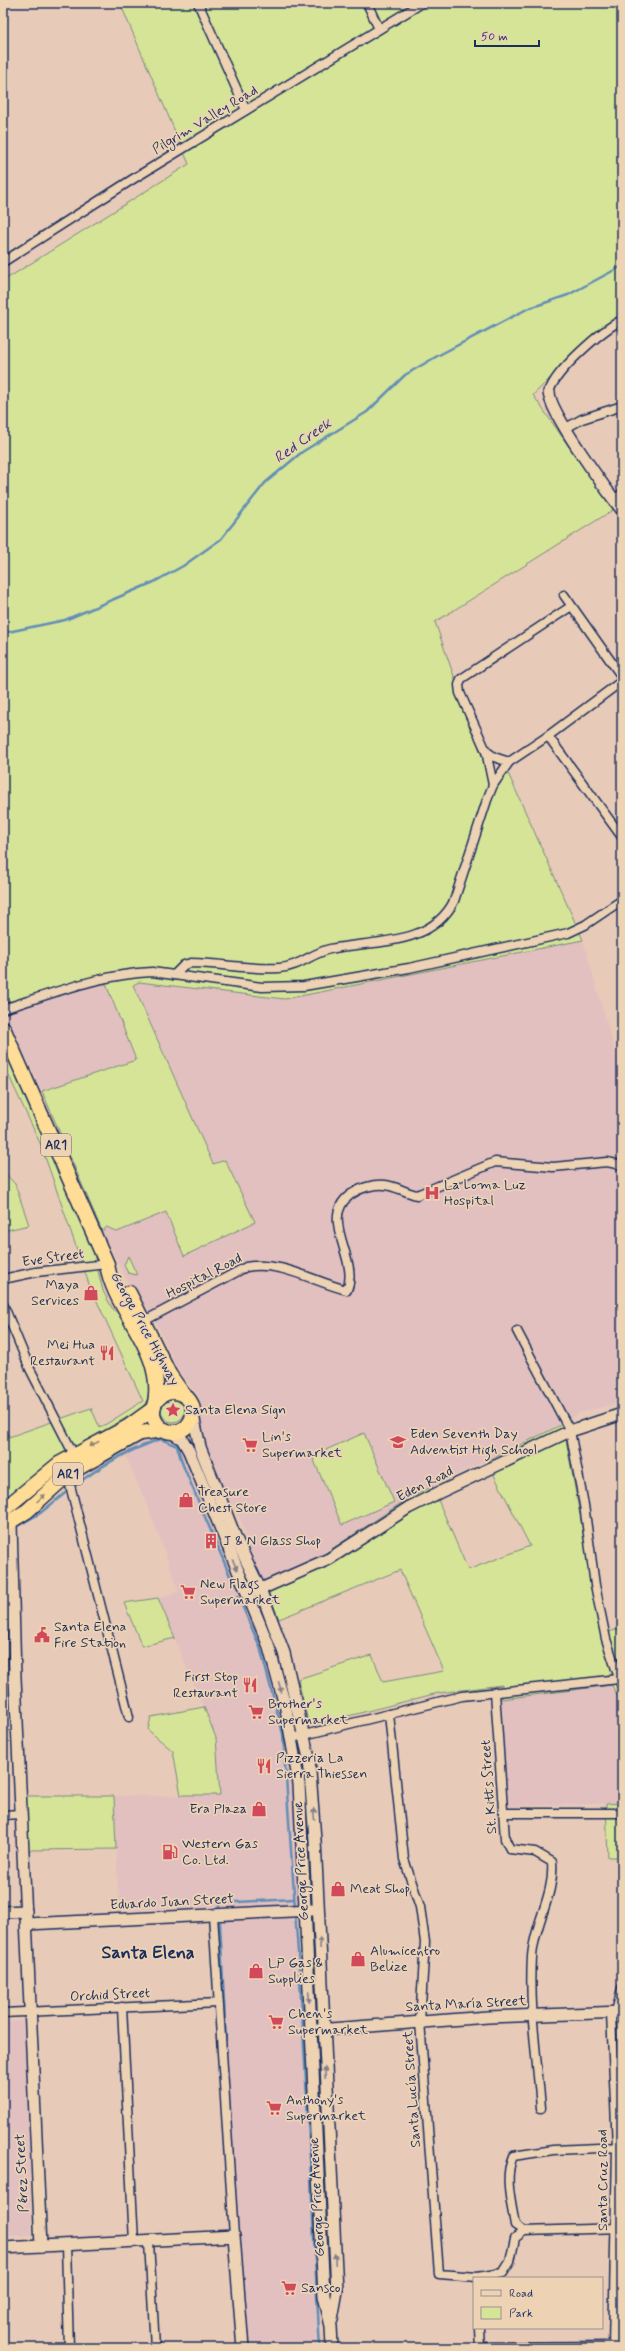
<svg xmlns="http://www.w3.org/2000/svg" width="625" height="2351" viewBox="0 0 625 2351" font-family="Mynerve,sans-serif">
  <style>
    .built { fill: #e2c0bf }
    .green { fill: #d6e498; stroke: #788a7b }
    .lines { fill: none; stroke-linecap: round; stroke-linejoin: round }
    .stream { stroke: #628eb6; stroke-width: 2.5 }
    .street-casing { stroke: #1b2f5e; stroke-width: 11 }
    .secondary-casing { stroke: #1b2f5e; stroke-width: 14 }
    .highway-casing { stroke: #1b2f5e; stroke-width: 17 }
    .street { stroke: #edd2b4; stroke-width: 8 }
    .secondary { stroke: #edd2b4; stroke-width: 11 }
    .highway { stroke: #ffdd96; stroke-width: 14 }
    .oneway { fill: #8d867a }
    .oneway2 { fill: #848089 }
    .labels { text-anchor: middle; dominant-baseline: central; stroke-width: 3.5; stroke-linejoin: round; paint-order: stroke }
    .shield { fill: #edd2b4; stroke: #5a6078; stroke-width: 1 }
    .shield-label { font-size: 13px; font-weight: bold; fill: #1b2f5e }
    .street-label { font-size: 14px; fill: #1b2f5e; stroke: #edd2b4 }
    .poi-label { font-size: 14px; fill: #1b2f5e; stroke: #edd2b4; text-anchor: start }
    .water-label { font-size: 15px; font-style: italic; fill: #273f6d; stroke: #edd2b4 }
    .district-label { font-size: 18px; font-weight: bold; fill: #1b2f5e; stroke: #edd2b4 }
  </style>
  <rect width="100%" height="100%" fill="#e8cab9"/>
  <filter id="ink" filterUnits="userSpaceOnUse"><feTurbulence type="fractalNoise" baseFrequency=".025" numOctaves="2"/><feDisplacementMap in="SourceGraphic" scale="8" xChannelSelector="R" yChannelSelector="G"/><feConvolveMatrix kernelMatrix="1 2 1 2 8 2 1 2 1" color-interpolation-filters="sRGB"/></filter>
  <g filter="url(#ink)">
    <!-- built -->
    <g class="built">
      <polygon points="583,940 618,1062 622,1060 622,1402 579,1413 563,1424 432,1486 398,1505 320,1556 322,1563 265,1584 253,1560 240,1518 224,1492 203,1434 199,1396 177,1370 157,1324 142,1309 102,1231 107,1227 117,1232 166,1212 184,1256 225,1160 213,1164 133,985 139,982 285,999"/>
      <polygon points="104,979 136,1060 42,1091 3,1010"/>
      <polygon points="167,1436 180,1445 187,1458 188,1470 195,1490 202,1502 260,1639 278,1693 292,1771 322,2348 244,2348 212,1907 119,1910 114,1796 220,1795 216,1738 158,1598 179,1591 148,1507 123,1450 151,1437"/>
      <polygon points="612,1685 622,1708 622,1803 507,1806 502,1699"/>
      <polygon points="24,2021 32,2235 3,2236 3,2022"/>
    </g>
    <!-- green -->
    <g class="green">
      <polygon points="120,3 622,3 622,317 588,341 533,395 613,510 435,622 493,788 507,771 583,940 285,999 139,982 133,985 213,1164 225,1160 255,1222 184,1256 166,1212 117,1232 107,1227 102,1231 42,1091 136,1060 104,979 3,1009 3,281 189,164"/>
      <polygon points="3,1041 90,1238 103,1291 112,1308 122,1317 139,1345 150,1372 148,1398 142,1409 58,1456 3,1501 3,1421 9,1437 91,1408 100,1428 143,1401 89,1284 41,1145 3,1063"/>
      <polygon points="3,1171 15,1184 29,1225 3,1231"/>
      <polygon points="128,1256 137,1275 128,1273 124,1265"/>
      <circle cx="173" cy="1410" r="12"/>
      <polygon points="563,1424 602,1634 622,1628 622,1699 619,1700 612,1685 502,1699 502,1685 438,1693 309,1726 298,1679 372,1655 383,1682 444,1671 400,1570 279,1619 265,1584 322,1563 320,1557 398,1505 432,1486 468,1570 530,1546 487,1461"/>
      <polygon points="364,1433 394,1502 342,1525 312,1456"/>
      <polygon points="158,1598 175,1638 142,1646 124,1603"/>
      <polygon points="204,1707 216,1738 220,1795 181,1795 173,1751 148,1730 151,1717"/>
      <polygon points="25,1796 114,1796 116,1849 28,1850"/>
      <polygon points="622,1803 622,1857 608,1857 606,1804"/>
    </g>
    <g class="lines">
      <!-- stream -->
      <g class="stream">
        <polyline points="3,633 65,620 154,582 183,566 221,539 265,483 302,452 367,412 405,375 439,355 527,309 568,295 622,266"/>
        <path d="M73,1487C100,1466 128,1450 161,1439L177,1446L183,1465L233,1583"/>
        <polyline points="14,1528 39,1514 69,1490"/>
        <polyline points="238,1596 260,1647 283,1734 295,1908"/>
        <polyline points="219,1907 219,1903 294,1899"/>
        <path d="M295,1913C307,2058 311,2203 320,2348"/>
        <polyline points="220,1923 226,2040"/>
      </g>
      <defs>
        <g id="street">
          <polyline points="198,3 246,110"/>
          <polyline points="367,3 379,29"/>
          <polyline points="3,262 133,179 422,3"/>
          <path d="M549,392C555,371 602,330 622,320"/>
          <polyline points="566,428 582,419 622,406"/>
          <polyline points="615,501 622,493"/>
          <polyline points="564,595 622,677"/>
          <polyline points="548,736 622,837"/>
          <polyline points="486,751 494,757 509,762"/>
          <polyline points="493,785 486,751 460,693 459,685 461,679 570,607"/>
          <path d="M174,975L184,965L191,963C220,963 250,970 279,968C299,967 312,953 330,949C373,940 431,947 454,901L487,800L493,785L509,762L548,736L622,681"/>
          <path d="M3,1009C51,994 101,974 152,972L262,987L304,986L409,968L568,933L585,925L622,900"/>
          <polyline points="3,1279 36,1272 107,1264"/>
          <polyline points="3,1304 30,1369 74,1455"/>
          <path d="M144,1321L246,1267C280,1260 314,1282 347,1290C360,1259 318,1219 350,1195C359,1188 373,1184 385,1185C396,1186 406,1193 417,1195L495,1162L553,1167L607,1162L622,1165"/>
          <polyline points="517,1331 570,1431 584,1505 595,1585 606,1639 622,1687"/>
          <polyline points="66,1476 70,1485 129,1717"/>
          <polyline points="3,1679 15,1678"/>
          <path d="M495,1692L505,1839L510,1849L535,1852L552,1862C555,1895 534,1924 532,1957C529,2007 537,2059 541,2108"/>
          <polyline points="389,1714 404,1859 420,1907 425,1942 420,2022 439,2274 477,2277 503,2273 510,2262 515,2238 524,2231 622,2228"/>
          <polyline points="292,1738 462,1696 619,1679"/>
          <polyline points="503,1813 622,1813"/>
          <polyline points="3,1815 21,1814"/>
          <polyline points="213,1915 234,2236"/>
          <polyline points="122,2007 134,2242"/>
          <polyline points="616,2012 622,1988"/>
          <polyline points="3,2013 218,2003"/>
          <polyline points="611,2013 617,2147 613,2348"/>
          <path d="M524,2231L515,2225C511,2202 504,2177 513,2156L553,2150L622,2147"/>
          <polyline points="149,2242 155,2348"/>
          <polyline points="66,2245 69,2348"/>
          <polyline points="479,2328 480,2348"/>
          <polyline points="480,2347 622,2346"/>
        </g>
        <g id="secondary">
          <path d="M549,392C549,412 607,491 622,510"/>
          <polyline points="193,1415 200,1447 237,1541 260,1589 284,1653 309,1758 315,1840 337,2291 332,2319"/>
          <polyline points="171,1432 182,1439 189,1451 268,1644 286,1709 299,1784 324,2296 331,2326 332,2348"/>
          <polyline points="11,1523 15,1678 41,2246"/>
          <polyline points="254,1592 329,1559 408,1508 438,1493 570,1431 622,1414"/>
          <polyline points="3,1912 26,1911"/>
          <polyline points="27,1924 312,1910"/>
          <polyline points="317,2030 488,2017 622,2012"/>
          <polyline points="3,2248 234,2236 243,2348"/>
        </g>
        <g id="highway">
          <path d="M3,1028L107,1264C114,1312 165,1349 155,1403"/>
          <polyline points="129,1293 169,1374 183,1394"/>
          <circle cx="173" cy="1412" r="20"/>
          <polyline points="3,1510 59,1464 128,1427 153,1409"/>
          <polyline points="3,1526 27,1511 66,1476 80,1467 140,1433 165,1430"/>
        </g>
      </defs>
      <!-- street casing -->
      <use href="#street" class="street-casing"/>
      <!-- secondary casing -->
      <use href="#secondary" class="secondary-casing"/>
      <!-- highway casing -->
      <use href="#highway" class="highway-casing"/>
      <!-- street -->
      <use href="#street" class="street"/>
      <!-- secondary -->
      <use href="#secondary" class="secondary"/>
      <!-- highway -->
      <use href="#highway" class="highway"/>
    </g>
    <!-- one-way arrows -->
    <defs><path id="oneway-solid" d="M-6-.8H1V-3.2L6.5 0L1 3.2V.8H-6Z"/></defs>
    <g class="oneway">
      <use href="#oneway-solid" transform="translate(94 1444) rotate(153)"/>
      <use href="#oneway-solid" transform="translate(41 1498) rotate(-42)"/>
    </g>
    <g class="oneway2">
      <use href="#oneway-solid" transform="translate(235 1565) rotate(66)"/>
      <use href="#oneway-solid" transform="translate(280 1687) rotate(75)"/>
      <use href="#oneway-solid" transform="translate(314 1814) rotate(-94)"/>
      <use href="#oneway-solid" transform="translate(320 1943) rotate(-92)"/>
      <use href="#oneway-solid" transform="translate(309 1997) rotate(88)"/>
      <use href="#oneway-solid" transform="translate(325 2073) rotate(-93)"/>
      <use href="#oneway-solid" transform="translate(335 2259) rotate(-93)"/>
    </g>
  </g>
  <!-- icons -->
  <defs>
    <symbol id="hospital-bare" viewBox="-9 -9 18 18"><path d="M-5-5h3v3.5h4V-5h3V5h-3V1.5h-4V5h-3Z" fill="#d1495b" stroke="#edd2b4" stroke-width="2.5" paint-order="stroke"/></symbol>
    <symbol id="shop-bare" viewBox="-9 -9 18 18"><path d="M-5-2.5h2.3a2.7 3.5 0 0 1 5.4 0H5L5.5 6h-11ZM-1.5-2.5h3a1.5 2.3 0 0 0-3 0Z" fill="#d1495b" stroke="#edd2b4" stroke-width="2.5" paint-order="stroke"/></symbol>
    <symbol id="restaurant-bare" viewBox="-9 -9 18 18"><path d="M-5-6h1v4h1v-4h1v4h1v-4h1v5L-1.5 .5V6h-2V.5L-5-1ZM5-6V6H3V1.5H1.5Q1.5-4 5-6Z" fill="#d1495b" stroke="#edd2b4" stroke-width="2.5" paint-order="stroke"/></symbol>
    <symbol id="sight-bare" viewBox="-9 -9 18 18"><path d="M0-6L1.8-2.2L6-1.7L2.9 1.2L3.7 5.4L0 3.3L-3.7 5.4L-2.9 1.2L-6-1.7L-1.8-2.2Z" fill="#d1495b" stroke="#edd2b4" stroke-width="2.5" paint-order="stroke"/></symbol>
    <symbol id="school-bare" viewBox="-9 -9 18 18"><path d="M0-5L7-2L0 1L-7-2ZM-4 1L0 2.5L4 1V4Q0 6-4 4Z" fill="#d1495b" stroke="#edd2b4" stroke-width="2.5" paint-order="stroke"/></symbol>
    <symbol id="supermarket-bare" viewBox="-9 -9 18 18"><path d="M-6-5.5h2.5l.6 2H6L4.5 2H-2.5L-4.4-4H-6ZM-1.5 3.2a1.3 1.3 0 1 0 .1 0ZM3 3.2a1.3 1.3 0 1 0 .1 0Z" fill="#d1495b" stroke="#edd2b4" stroke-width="2.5" paint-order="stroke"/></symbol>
    <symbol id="building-bare" viewBox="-9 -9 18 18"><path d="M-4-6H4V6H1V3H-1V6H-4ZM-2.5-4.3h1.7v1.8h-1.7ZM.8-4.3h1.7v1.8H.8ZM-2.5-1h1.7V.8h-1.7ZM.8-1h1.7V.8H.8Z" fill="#d1495b" stroke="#edd2b4" stroke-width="2.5" paint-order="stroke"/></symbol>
    <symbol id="civic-bare" viewBox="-9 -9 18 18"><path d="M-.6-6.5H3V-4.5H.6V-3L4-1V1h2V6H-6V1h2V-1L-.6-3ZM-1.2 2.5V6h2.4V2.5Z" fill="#d1495b" stroke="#edd2b4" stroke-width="2.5" paint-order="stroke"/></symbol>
    <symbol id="fuel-bare" viewBox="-9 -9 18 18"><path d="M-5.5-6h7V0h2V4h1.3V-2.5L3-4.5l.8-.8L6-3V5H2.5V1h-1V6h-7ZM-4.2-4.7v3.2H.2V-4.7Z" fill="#d1495b" stroke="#edd2b4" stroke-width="2.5" paint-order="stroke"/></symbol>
  </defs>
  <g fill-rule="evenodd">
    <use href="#hospital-bare" x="421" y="1182" width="22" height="22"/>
    <use href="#shop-bare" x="80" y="1282" width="22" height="22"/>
    <use href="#restaurant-bare" x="96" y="1342" width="22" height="22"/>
    <use href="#sight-bare" x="162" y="1399" width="22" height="22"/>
    <use href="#school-bare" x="387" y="1431" width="22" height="22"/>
    <use href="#supermarket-bare" x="239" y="1434" width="22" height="22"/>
    <use href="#shop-bare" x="175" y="1489" width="22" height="22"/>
    <use href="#building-bare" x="200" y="1530" width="22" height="22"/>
    <use href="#supermarket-bare" x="177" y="1581" width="22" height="22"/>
    <use href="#civic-bare" x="31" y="1624" width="22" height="22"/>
    <use href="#restaurant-bare" x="239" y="1674" width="22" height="22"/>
    <use href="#supermarket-bare" x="245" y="1701" width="22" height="22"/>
    <use href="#restaurant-bare" x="253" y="1755" width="22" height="22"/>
    <use href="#shop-bare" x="248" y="1798" width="22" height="22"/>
    <use href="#fuel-bare" x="159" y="1841" width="22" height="22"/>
    <use href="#shop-bare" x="327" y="1878" width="22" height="22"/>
    <use href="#shop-bare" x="347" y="1948" width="22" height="22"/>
    <use href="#shop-bare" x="245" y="1960" width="22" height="22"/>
    <use href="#supermarket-bare" x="265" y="2011" width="22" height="22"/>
    <use href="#supermarket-bare" x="263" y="2097" width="22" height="22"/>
    <use href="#supermarket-bare" x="278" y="2277" width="22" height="22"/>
  </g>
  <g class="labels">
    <!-- shield labels -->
    <g class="shield">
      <rect x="41" y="1134" width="30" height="22" rx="3"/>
      <rect x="53" y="1463" width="30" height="22" rx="3"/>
    </g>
    <g class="shield-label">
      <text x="56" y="1145">AR1</text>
      <text x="68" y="1474">AR1</text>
    </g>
    <!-- street labels -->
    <g class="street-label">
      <text transform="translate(205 120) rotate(-31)">Pilgrim Valley Road</text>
      <text transform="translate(53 1258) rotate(-8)">Eve Street</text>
      <text transform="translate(204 1276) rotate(-27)">Hospital Road</text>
      <text transform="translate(145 1329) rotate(61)">George Price Highway</text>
      <text transform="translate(425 1484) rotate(-27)">Eden Road</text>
      <text transform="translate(489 1787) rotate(-94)">St. Kitts Street</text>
      <text transform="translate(301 1861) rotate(-93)">George Price Avenue</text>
      <text transform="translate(172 1902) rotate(-3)">Eduardo Juan Street</text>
      <text transform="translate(110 1995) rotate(-3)">Orchid Street</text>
      <text transform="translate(466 2004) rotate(-3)">Santa María Street</text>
      <text transform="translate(412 2089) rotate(-94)">Santa Lucía Street</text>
      <text transform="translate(22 2173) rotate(-93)">Pérez Street</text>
      <text transform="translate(603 2180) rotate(-90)">Santa Cruz Road</text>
      <text transform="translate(317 2197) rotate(-93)">George Price Avenue</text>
    </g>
    <!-- poi labels -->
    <g class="poi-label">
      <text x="444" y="1185">La Loma Luz<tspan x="444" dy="16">Hospital</tspan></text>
      <text x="79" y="1285" text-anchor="end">Maya<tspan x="79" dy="16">Services</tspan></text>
      <text x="95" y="1345" text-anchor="end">Mei Hua<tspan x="95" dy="16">Restaurant</tspan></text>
      <text x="185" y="1410">Santa Elena Sign</text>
      <text x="410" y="1434">Eden Seventh Day<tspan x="410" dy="16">Adventist High School</tspan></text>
      <text x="262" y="1437">Lin's<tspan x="262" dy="16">Supermarket</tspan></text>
      <text x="198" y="1492">Treasure<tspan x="198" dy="16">Chest Store</tspan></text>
      <text x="223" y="1541">J &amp; N Glass Shop</text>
      <text x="200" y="1584">New Flags<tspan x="200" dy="16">Supermarket</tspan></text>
      <text x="54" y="1627">Santa Elena<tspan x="54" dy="16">Fire Station</tspan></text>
      <text x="238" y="1677" text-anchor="end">First Stop<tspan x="238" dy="16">Restaurant</tspan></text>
      <text x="268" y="1704">Brother's<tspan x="268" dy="16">Supermarket</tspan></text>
      <text x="276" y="1758">Pizzeria La<tspan x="276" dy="16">Sierra Thiessen</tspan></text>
      <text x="247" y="1809" text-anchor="end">Era Plaza</text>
      <text x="182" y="1844">Western Gas<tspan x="182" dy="16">Co. Ltd.</tspan></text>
      <text x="350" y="1889">Meat Shop</text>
      <text x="370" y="1951">Alumicentro<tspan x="370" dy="16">Belize</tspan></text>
      <text x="268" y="1963">LP Gas &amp;<tspan x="268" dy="16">Supplies</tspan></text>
      <text x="288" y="2014">Chen's<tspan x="288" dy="16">Supermarket</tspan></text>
      <text x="286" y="2100">Anthony's<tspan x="286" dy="16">Supermarket</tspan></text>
      <text x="301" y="2288">Sansco</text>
    </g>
    <!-- water labels -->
    <g class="water-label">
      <text transform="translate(303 441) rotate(-35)">Red Creek</text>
    </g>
    <!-- district labels -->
    <g class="district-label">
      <text x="148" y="1953">Santa Elena</text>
    </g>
  </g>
  <!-- margin -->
  <rect width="625" height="2351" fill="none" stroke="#edd2b4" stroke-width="16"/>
  <rect x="8" y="8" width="609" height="2335" fill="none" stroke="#1b2f5e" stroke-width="1.5" filter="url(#ink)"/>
  <!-- legend -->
  <rect x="473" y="2277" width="130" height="52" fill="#edd2b4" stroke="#999192"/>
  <rect x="481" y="2290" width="20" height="6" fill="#edd2b4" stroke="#999192"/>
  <text x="509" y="2297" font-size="12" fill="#1b2f5e">Road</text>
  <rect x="481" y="2307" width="20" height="12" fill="#d6e498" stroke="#999192"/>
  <text x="509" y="2317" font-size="12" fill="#1b2f5e">Park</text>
  <!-- scale -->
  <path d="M475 40v6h64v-6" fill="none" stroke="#1b2f5e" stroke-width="2"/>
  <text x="481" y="40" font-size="12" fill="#1b2f5e" stroke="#edd2b4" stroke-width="3" paint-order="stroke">50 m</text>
</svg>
